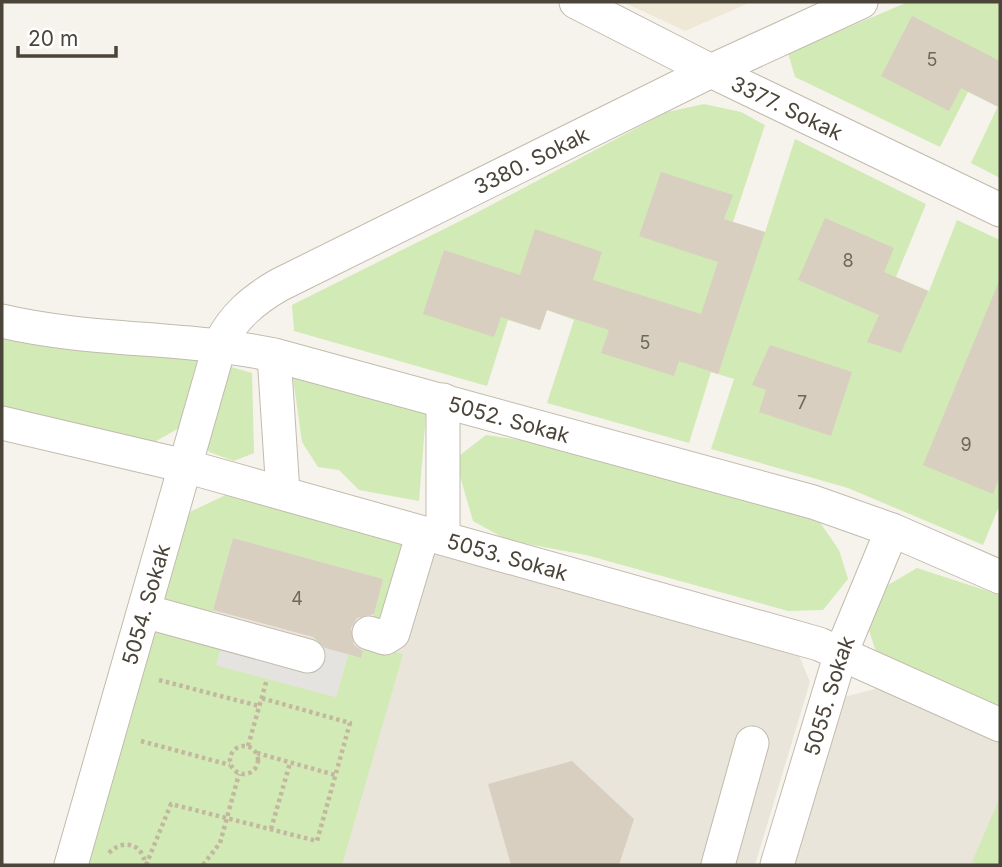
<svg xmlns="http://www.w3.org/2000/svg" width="1002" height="867" viewBox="0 0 1002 867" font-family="Inter,sans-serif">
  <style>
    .residential { fill: #eae5da }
    .education { fill: #efe8d6 }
    .green { fill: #d2eab5 }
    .parking { fill: #e5e3e0 }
    .building { fill: #d8cfc1 }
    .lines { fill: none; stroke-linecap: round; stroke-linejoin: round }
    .minor-casing { stroke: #c2bbae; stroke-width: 35 }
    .path { stroke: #c4b79f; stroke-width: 4.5; stroke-dasharray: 3.5 3.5; stroke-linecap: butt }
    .minor { stroke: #fff; stroke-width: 33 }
    .labels { text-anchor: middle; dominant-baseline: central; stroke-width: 5; stroke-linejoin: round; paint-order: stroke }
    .number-label { font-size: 18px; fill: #6e675b }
    .street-label { font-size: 21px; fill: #4b4439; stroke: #fff }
  </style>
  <rect width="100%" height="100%" fill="#f6f3ec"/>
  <!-- residential -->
  <g class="residential">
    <polygon points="228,494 432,553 796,648 810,682 755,865 85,865 190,512"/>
    <polygon points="882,687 1000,740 1000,865 792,865 844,697"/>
  </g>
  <!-- education -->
  <polygon class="education" points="623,2 751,2 685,31"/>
  <!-- green -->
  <g class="green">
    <polygon points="908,2 1000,2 1000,178 971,163 998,106 968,92 940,147 795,77 788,53"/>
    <polygon points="704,104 741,112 765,125 733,222 765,232 795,139 926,204 896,277 929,291 957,220 1000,240 1000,504 983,545 848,488 711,449 734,379 711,372 689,443 547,403 574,320 547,310 540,330 508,320 487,386 294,331 292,305 480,211 667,112"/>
    <polygon points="2,329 199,354 179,428 151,444 2,407"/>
    <polygon points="228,366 252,373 254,453 234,461 209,452 205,444"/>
    <polygon points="293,378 417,407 426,413 419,501 359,490 339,470 318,467 302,442"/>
    <polygon points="486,435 542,443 819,521 839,550 848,579 823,610 788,611 586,555 507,540 473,521 455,459"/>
    <polygon points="228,494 404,545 382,619 372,621 383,579 233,538 211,617 164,603 190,512"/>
    <polygon points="917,568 1000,595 1000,713 876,652 868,627 883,588"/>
    <polygon points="157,627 222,646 216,665 336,697 348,655 361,658 365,644 403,654 342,865 85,865"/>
    <polygon points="998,802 1000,865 980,865 972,862"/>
  </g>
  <!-- parking -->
  <polygon class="parking" points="229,622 348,655 336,697 216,665"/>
  <!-- building -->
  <g class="building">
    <polygon points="912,16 1000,61 1000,108 961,88 949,111 881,76"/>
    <polygon points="661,172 733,195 724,219 765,232 718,374 679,361 674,376 601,353 609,330 547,310 540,330 501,317 494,337 423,314 444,250 520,275 535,229 602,252 593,280 701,314 718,262 639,236"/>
    <polygon points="825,218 894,248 884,272 928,291 901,353 867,342 879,315 798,280"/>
    <polygon points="1000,279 1000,475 993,494 923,465"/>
    <polygon points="770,345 852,372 831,436 759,412 766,390 752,385"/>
    <polygon points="233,538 383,579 374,614 357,618 351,628 354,645 363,651 361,658 325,648 313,637 213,610"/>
    <polygon points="572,761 634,819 619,865 511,865 488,784"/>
  </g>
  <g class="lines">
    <defs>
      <g id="minor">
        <path id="s1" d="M576,2L711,71L1000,210"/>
        <path id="s2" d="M2,321C91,342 184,336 274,355L813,502L892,530L1000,577"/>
        <polyline points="274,355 283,493"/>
        <path id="s3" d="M2,423L185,466L819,644L1000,725"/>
        <polyline points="443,538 443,400"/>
        <polyline points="144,611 308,656"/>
        <polyline points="369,633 385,638 393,633 423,533"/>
        <path id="s4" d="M71,865L220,344C233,317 253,300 279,285L711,71L861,2"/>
        <polyline points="718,865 752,743"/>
        <path id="s5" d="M777,865L841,653L892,530"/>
      </g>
    </defs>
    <!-- minor casing -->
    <use href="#minor" class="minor-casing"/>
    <!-- path -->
    <g class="path">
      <polyline points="159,680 259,706"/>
      <polyline points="141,741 230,765"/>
      <circle cx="244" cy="760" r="14"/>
      <polyline points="248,746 267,679"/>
      <polyline points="257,753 335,775"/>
      <polyline points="271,829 290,763"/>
      <path d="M109,853C123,838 143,844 145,864"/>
      <polyline points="146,865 171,804 317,841 350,723 261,698"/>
      <polyline points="203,865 220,843 239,774"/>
    </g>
    <!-- minor -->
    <use href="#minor" class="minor"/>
  </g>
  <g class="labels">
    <!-- number labels -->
    <g class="number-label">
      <text x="932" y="59">5</text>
      <text x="848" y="260">8</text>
      <text x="645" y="342">5</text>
      <text x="802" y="402">7</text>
      <text x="966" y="444">9</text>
      <text x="297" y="598">4</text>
    </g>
    <!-- street labels -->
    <g class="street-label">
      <text stroke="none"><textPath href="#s1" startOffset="236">3377. Sokak</textPath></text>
      <text stroke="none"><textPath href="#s4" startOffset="908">3380. Sokak</textPath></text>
      <text stroke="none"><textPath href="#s2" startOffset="518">5052. Sokak</textPath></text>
      <text stroke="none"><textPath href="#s3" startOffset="523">5053. Sokak</textPath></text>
      <text stroke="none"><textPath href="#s4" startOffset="271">5054. Sokak</textPath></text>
      <text stroke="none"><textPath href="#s5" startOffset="177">5055. Sokak</textPath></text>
    </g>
  </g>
  <!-- border -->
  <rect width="1002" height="867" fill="none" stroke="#4b4439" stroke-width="7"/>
  <!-- scale -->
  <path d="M18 46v10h98v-10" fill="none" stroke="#4b4439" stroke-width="3.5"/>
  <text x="28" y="46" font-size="21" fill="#4b4439" stroke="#ffffff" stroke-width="5" paint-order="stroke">20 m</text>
</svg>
